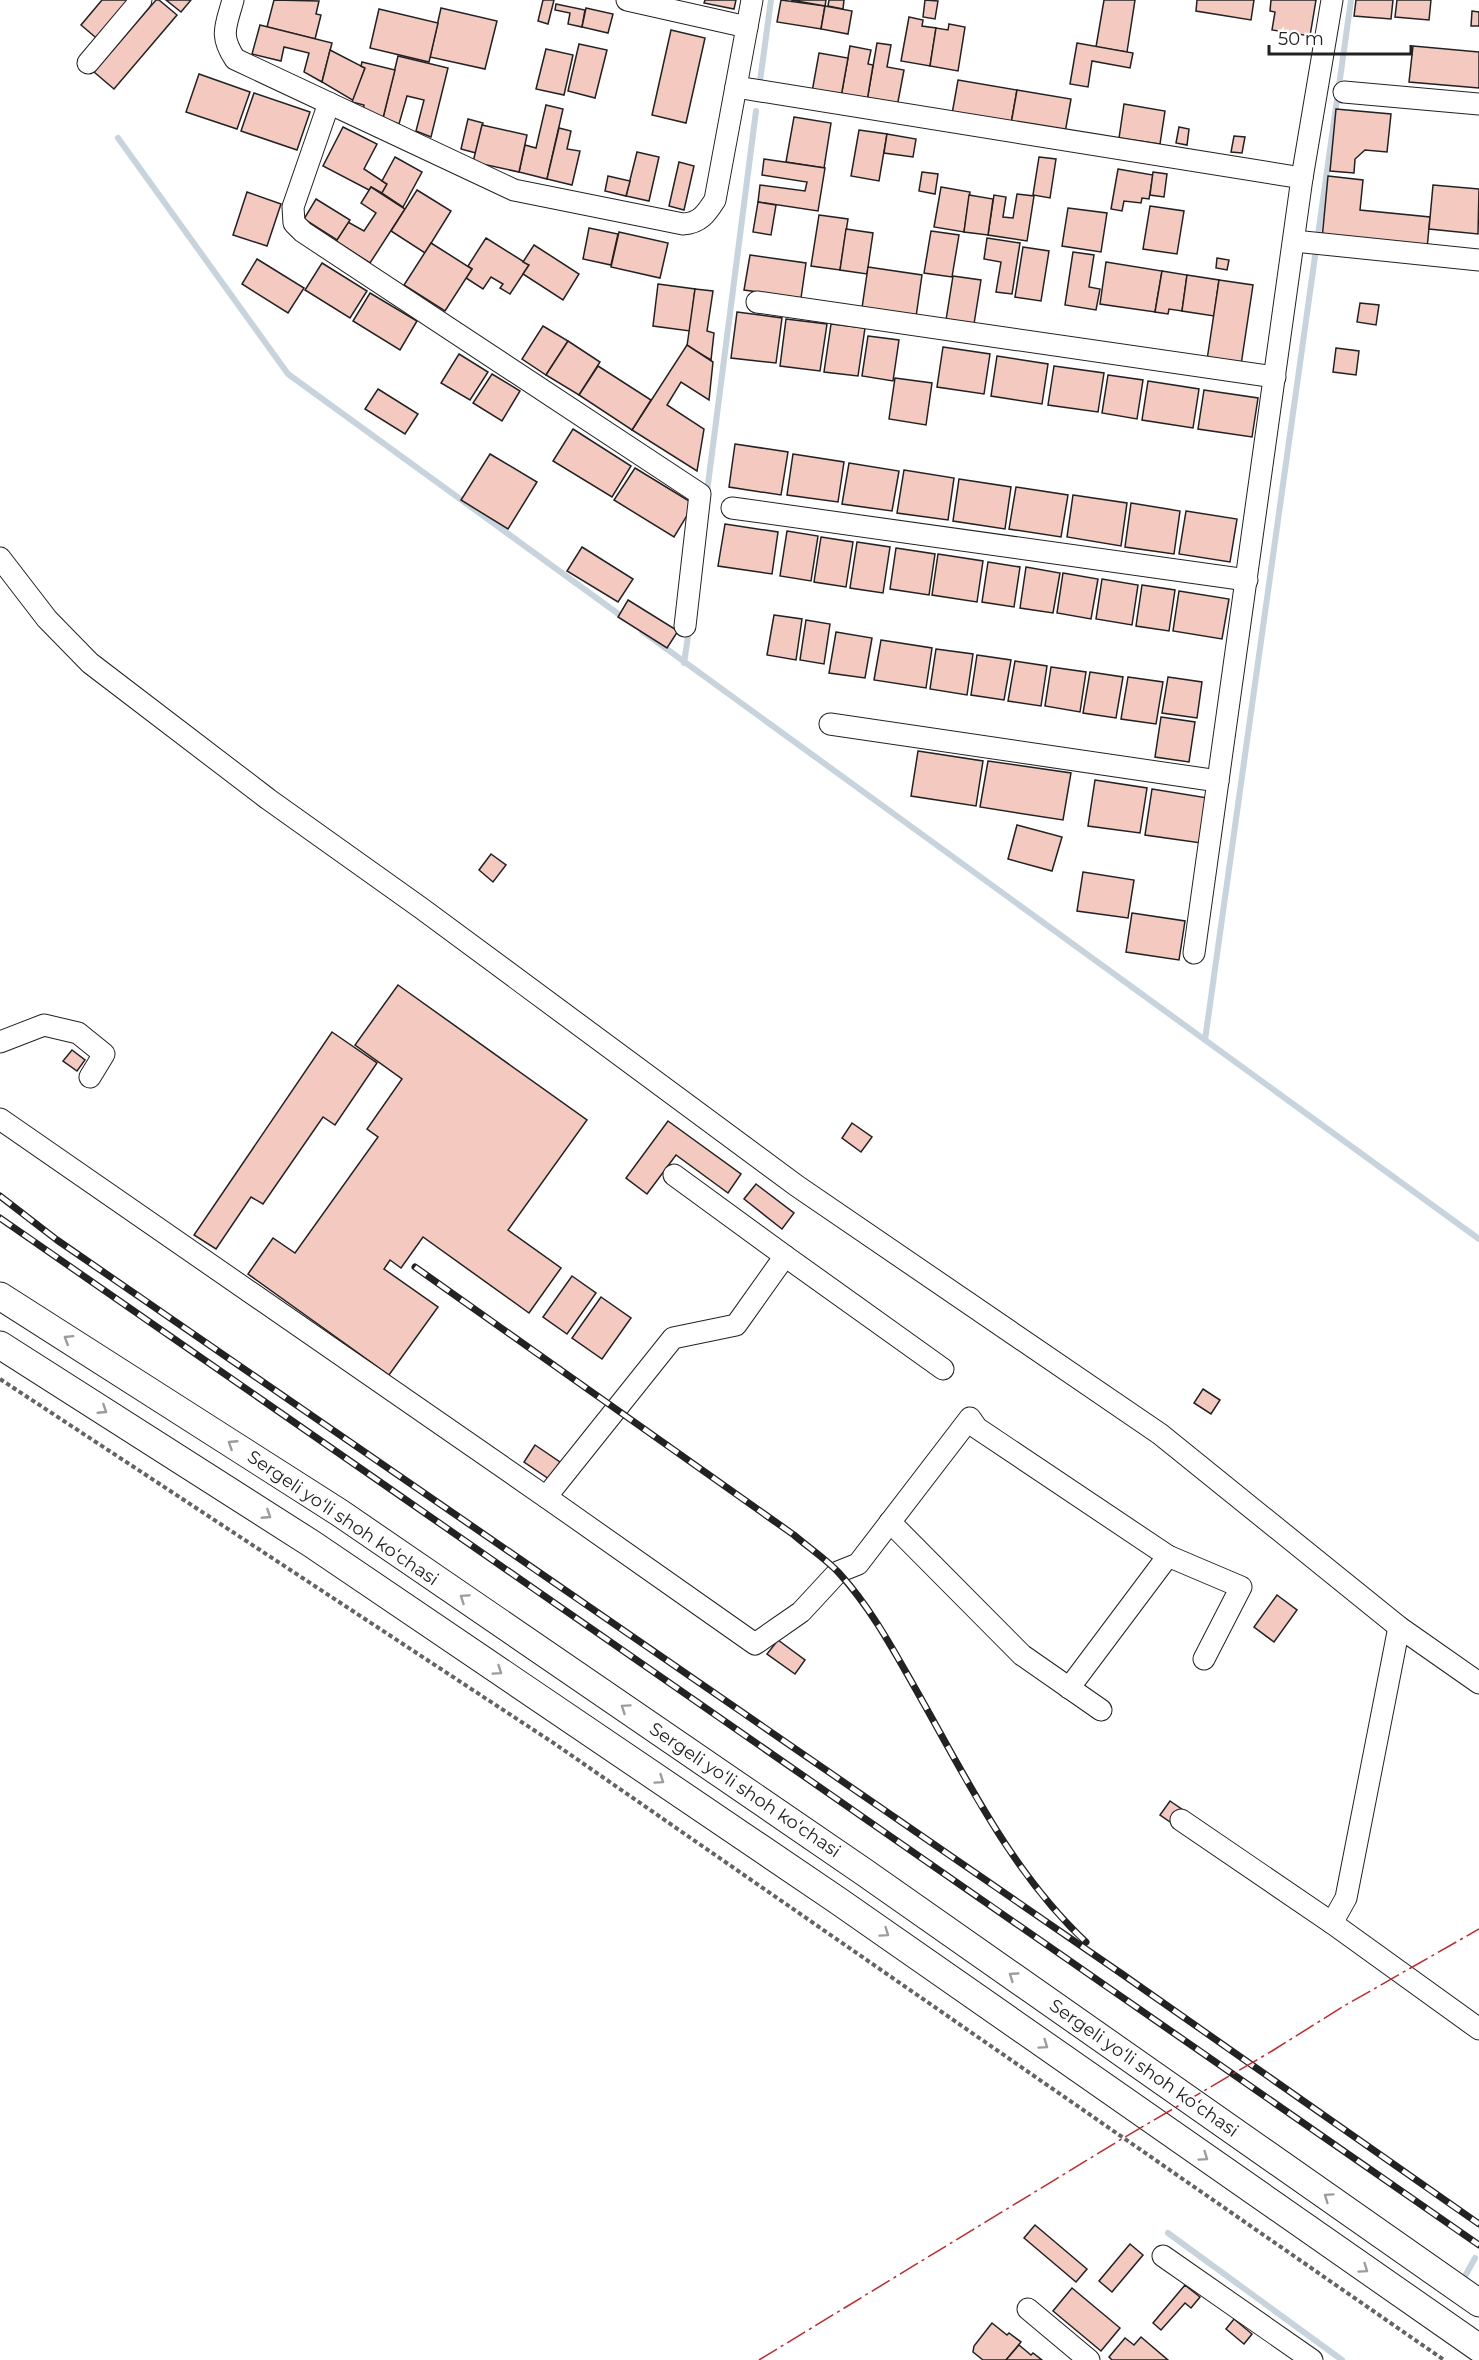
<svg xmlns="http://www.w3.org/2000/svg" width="1479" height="2360" viewBox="0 0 1479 2360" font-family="Montserrat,sans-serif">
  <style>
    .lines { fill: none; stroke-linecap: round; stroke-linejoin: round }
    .stream { stroke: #c7d3dd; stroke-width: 6 }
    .building { fill: #f3c9c0; stroke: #222; stroke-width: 1.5 }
    .minor-casing { stroke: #222; stroke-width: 23 }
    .major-casing { stroke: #222; stroke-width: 29 }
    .path { stroke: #646464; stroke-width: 4; stroke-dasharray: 4.5 3; stroke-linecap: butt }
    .minor { stroke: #fff; stroke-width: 21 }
    .major { stroke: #fff; stroke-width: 27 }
    .rail-casing { stroke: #222; stroke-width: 7 }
    .rail { stroke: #fff; stroke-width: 4.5; stroke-dasharray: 14; stroke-linecap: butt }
    .power { stroke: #c62828; stroke-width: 1.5; stroke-dasharray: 21 4.5 3 4.5; stroke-linecap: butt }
    .oneway { stroke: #9c9c9c }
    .labels { text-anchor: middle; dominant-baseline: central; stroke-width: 4.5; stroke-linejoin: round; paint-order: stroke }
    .street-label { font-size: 18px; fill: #222; stroke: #fff }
  </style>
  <rect width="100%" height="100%" fill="#fff"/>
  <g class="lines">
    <!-- stream -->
    <g class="stream">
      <polyline points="760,81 771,0"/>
      <polyline points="118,138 288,374 624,618"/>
      <polyline points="707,492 756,111"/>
      <polyline points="642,631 1479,1239"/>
      <polyline points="684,663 689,630"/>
      <polyline points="1205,1040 1351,0"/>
      <polyline points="1168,2233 1342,2360"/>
      <polyline points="1464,2278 1475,2258"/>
    </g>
  </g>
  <!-- building -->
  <g class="building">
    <polygon points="102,0 137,0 101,42 81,25"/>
    <polygon points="156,0 159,0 177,15 114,89 94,72"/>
    <polygon points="166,0 191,0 181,12"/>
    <polygon points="274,0 319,1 316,14 321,15 315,39 267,27"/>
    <polygon points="543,0 554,0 548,24 538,21"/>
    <polygon points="705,0 736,0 734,9 704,3"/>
    <polygon points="781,0 825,6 821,29 777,22"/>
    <polygon points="791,0 826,0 825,6"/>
    <polygon points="829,0 844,0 843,9 828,6"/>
    <polygon points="925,0 938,1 935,19 923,17"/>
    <polygon points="1104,0 1135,0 1127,52 1096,47"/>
    <polygon points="1197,0 1254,0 1251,20 1196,11"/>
    <polygon points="1271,0 1316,0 1310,36 1272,30 1275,12 1270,11"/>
    <polygon points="1356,0 1393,0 1391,19 1354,16"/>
    <polygon points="1397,0 1431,0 1429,20 1395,17"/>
    <polygon points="556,4 585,10 582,27 568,24 570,13 555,10"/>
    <polygon points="825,6 852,11 848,34 821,29"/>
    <polygon points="441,8 497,21 485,69 430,57"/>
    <polygon points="586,8 613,14 608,33 582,27"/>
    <polygon points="379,9 438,23 429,62 370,48"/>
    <polygon points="1472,11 1479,12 1479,26 1471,26"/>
    <polygon points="909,17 923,20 922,26 936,28 930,66 901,61"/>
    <polygon points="949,24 965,27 958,71 930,66 936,28 948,30"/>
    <polygon points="260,25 332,43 322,82 304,72 309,53 284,47 281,61 252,54"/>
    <polygon points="671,30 705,38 686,123 652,115"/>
    <polygon points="877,43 891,45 887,67 904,70 897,107 867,101"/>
    <polygon points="1077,43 1133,53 1130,68 1092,61 1088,87 1070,84"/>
    <polygon points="579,44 607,50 595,98 568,91"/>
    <polygon points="850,46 871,50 868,64 873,65 867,101 841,97"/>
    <polygon points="1413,46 1479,52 1479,88 1409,82"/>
    <polygon points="546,49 573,55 564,95 536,89"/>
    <polygon points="330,50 365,68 354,101 322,82"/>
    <polygon points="819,53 848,58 841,97 812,92"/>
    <polygon points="398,56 448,68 431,137 416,131 424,100 407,96 399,124 383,118"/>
    <polygon points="362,62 395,70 383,118 363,111 364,105 352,102 365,68 361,66"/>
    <polygon points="199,74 250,92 237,129 186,112"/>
    <polygon points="958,80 1017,90 1011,124 952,114"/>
    <polygon points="1017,90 1071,99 1065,133 1011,124"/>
    <polygon points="254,93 310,112 297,150 241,131"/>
    <polygon points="1124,104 1165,111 1160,144 1119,138"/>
    <polygon points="546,105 563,109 547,179 519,172 525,145 536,148"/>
    <polygon points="1336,109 1391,114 1387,152 1365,150 1355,159 1354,173 1330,171"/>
    <polygon points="794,117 831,123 824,168 786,162"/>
    <polygon points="468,119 483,123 476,153 461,149"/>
    <polygon points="482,125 527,135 519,172 473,162"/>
    <polygon points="343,127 377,144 364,169 387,184 382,193 371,187 369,190 323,166"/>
    <polygon points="1179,127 1189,129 1187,145 1176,143"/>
    <polygon points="559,128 571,131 567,149 580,151 572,185 547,179"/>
    <polygon points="859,130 887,134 879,181 851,176"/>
    <polygon points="887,134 916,139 913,157 884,153"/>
    <polygon points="1234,136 1245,137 1242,153 1231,152"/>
    <polygon points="637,152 659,157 649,201 626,196"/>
    <polygon points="395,157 422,172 403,207 382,193 387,184 382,181"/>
    <polygon points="1039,157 1056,159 1050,198 1033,195"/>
    <polygon points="764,159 825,168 818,211 758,202 760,185 805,191 807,182 762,175"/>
    <polygon points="679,162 694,166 684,210 669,206"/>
    <polygon points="1118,169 1153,175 1149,199 1142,198 1141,203 1124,201 1122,211 1111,209"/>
    <polygon points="922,172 938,174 935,194 919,191"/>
    <polygon points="1153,172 1167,174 1164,197 1150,195"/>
    <polygon points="608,176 630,181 626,196 605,191"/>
    <polygon points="1328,176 1363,180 1360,210 1430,217 1427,249 1322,239"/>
    <polygon points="1433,185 1479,189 1478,234 1429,229"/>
    <polygon points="371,187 405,209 370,263 336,241 348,222 364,231 376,213 361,203"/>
    <polygon points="941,187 970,192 964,232 934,227"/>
    <polygon points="417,190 451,211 425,253 391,231"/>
    <polygon points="247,192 281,204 267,246 233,235"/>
    <polygon points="1017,194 1034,196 1027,241 988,235 994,195 1006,197 1003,217 1013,218"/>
    <polygon points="969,195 993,199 988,235 964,232"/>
    <polygon points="316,199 350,220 337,240 304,219"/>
    <polygon points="758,202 776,205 771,235 753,232"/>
    <polygon points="1150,206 1184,211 1177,254 1143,249"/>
    <polygon points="1068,208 1107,213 1101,252 1062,246"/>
    <polygon points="819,215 848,219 840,270 811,266"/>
    <polygon points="589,228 618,234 611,265 583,259"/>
    <polygon points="846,229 873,233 867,274 840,270"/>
    <polygon points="931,231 959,235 952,277 924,273"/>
    <polygon points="619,232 668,243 660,278 611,267"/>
    <polygon points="486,238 529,265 510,294 500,288 503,284 491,277 483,289 466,278 472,269 468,266"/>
    <polygon points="987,238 1020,243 1012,294 996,292 1001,262 984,259"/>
    <polygon points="431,243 472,269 445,311 404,285"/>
    <polygon points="534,245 579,274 563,300 523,274 529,265 523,262"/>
    <polygon points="1023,247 1049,251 1041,301 1015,297"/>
    <polygon points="1073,252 1094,255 1089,287 1100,289 1096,310 1065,305"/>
    <polygon points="750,255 806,263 801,298 744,290"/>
    <polygon points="1217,258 1229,260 1227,270 1216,268"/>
    <polygon points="257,259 304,288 288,313 242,284"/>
    <polygon points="1106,262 1162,271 1155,312 1100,304"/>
    <polygon points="322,263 367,291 350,318 305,290"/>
    <polygon points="868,267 922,275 916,317 862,308"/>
    <polygon points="1162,271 1187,275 1182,311 1169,309 1168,314 1155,312"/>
    <polygon points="1187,275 1219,280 1214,316 1182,311"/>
    <polygon points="953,276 981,280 974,324 946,320"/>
    <polygon points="1219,280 1253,285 1241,365 1207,360"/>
    <polygon points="658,284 695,289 690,331 653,326"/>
    <polygon points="695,289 713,291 707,331 714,333 711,360 687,346"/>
    <polygon points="370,293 417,321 400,350 353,321"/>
    <polygon points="1360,303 1379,305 1376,325 1357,322"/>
    <polygon points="737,312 782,318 776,363 731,358"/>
    <polygon points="786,319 827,324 820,371 780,366"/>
    <polygon points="831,324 865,328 858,376 824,372"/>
    <polygon points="543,326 568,341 546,375 522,359"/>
    <polygon points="868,336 899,340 893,381 862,376"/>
    <polygon points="568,341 600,362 579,395 546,375"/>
    <polygon points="687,345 713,362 709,400 681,382 667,405 704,429 697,471 632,430"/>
    <polygon points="943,347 990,354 984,394 937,387"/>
    <polygon points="1336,348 1359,351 1356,375 1333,372"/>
    <polygon points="459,354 488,372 470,400 441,383"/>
    <polygon points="997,356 1048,364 1042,404 991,396"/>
    <polygon points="598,366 651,400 632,430 579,395"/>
    <polygon points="1054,366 1104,373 1098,412 1048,405"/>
    <polygon points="492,374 520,391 502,421 473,403"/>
    <polygon points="1108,375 1143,380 1137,419 1102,413"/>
    <polygon points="895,378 932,383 926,425 889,419"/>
    <polygon points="1148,381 1199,389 1193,428 1142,420"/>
    <polygon points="378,389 418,414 405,434 365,409"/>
    <polygon points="1204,390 1258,398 1252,437 1198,429"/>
    <polygon points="573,429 631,466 612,497 553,461"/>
    <polygon points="735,444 788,452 781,495 729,487"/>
    <polygon points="490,454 537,482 508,529 461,500"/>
    <polygon points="793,454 844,462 838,502 787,495"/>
    <polygon points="849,463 899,471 892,511 842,504"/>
    <polygon points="635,468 694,504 674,537 614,500"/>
    <polygon points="904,470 954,478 948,520 897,513"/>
    <polygon points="959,479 1011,487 1005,529 953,521"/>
    <polygon points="1016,487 1068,495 1061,537 1009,529"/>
    <polygon points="1073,495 1127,503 1121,546 1067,537"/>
    <polygon points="1131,503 1180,511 1174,554 1125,547"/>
    <polygon points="1186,511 1237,519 1230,562 1179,554"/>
    <polygon points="725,524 778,532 772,574 718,566"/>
    <polygon points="787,531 818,536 811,581 780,576"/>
    <polygon points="821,537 853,542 846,587 814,582"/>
    <polygon points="857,542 890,547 883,593 850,588"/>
    <polygon points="582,547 633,579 618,602 567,571"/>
    <polygon points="896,548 935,554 929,595 890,589"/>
    <polygon points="938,554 983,561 977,602 932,595"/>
    <polygon points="988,562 1020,567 1014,607 982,602"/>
    <polygon points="1026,567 1060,573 1053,613 1020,608"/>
    <polygon points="1063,573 1098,579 1091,619 1057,613"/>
    <polygon points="1102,579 1138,585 1132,625 1096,619"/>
    <polygon points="1142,585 1175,590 1169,631 1136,626"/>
    <polygon points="1179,591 1229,599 1222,639 1173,631"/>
    <polygon points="628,600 678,631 667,648 618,617"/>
    <polygon points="774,615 802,619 796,660 767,655"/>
    <polygon points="806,620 830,624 824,664 800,660"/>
    <polygon points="836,632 872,638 865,678 829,673"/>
    <polygon points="881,640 932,648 926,688 874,680"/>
    <polygon points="936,649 973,654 967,695 930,689"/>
    <polygon points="977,655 1011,660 1004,700 971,695"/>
    <polygon points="1015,661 1047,666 1041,706 1008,701"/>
    <polygon points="1051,667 1086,672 1080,712 1045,706"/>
    <polygon points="1090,672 1123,677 1116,718 1083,713"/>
    <polygon points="1128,677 1163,682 1156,724 1121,719"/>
    <polygon points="1168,677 1202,682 1197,718 1162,713"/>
    <polygon points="1161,717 1195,722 1189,762 1155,757"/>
    <polygon points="918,751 983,761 976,806 911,796"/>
    <polygon points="988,761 1071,773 1063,820 980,807"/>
    <polygon points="1095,780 1147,788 1140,833 1088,826"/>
    <polygon points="1152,789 1208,798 1201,843 1145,835"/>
    <polygon points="1017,825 1062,837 1052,871 1008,859"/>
    <polygon points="491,854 506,865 493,882 479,870"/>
    <polygon points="1083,872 1134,880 1128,918 1077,911"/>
    <polygon points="1132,913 1185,921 1179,960 1126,952"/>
    <polygon points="398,985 587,1120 508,1230 561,1268 529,1313 423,1237 401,1268 390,1260 384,1269 438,1307 389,1375 248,1274 273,1238 295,1253 378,1137 367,1129 402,1079 355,1045"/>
    <polygon points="332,1032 377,1063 335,1125 323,1117 263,1204 251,1197 216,1249 194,1235"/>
    <polygon points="72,1050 85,1060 77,1071 63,1061"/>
    <polygon points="668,1121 741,1174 728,1193 676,1155 647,1194 626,1178"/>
    <polygon points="852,1123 872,1137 861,1152 842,1138"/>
    <polygon points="756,1184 794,1213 782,1229 744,1199"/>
    <polygon points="572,1276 596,1293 567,1334 543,1317"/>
    <polygon points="601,1297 631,1318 602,1359 572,1338"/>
    <polygon points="1203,1389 1220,1400 1211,1414 1194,1403"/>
    <polygon points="535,1445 560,1462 549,1479 524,1462"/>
    <polygon points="1277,1595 1297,1610 1274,1642 1254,1627"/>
    <polygon points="778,1640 805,1660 795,1674 767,1654"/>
    <polygon points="1170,1801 1186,1812 1176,1826 1160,1815"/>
    <polygon points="1035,2225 1087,2269 1076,2282 1024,2238"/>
    <polygon points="1130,2244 1143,2255 1112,2292 1099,2281"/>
    <polygon points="1185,2285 1200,2297 1191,2308 1185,2303 1161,2330 1153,2323"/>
    <polygon points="1072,2288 1120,2328 1101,2351 1053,2311"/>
    <polygon points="1234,2319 1252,2334 1244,2344 1226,2329"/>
    <polygon points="992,2323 1007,2335 1009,2333 1021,2342 1006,2360 983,2360 973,2352 974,2346"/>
    <polygon points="1141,2337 1168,2360 1112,2360 1109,2357 1125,2338 1134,2345"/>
    <polygon points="1019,2345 1031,2355 1033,2353 1042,2360 1006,2360"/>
  </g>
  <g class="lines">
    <defs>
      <g id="minor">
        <path d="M233,0C226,26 219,35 235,59L514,190L683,224C700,223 706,214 715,200L752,0"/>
        <polyline points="627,0 747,27"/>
        <polyline points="88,63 141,0"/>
        <polyline points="736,87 1302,178"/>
        <polyline points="1344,92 1479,104"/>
        <polyline points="329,103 293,207 294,223 303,232 700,494 685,626"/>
        <polyline points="1294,241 1479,260"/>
        <polyline points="757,302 1275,377"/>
        <polyline points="732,508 1247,580"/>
        <polyline points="0,558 47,619 90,663 268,799 421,908 797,1186 1160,1434 1399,1627 1479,1683"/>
        <polyline points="830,724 1218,781"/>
        <polyline points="1194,953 1302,178 1332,0"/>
        <polyline points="0,1042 44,1025 78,1033 104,1054 90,1077"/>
        <polyline points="0,1119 546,1497 755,1644 801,1612 838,1572 858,1564 970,1418 977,1428 1168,1556 1241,1587 1204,1659"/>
        <polyline points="674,1175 785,1256"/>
        <polyline points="546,1497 673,1338 736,1325 785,1256 943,1369"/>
        <polyline points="890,1522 1022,1655 1101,1710"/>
        <polyline points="1069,1688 1168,1556"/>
        <polyline points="1181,1820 1332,1923 1346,1898 1399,1627"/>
        <polyline points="1332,1923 1479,2029"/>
        <polyline points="1163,2256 1312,2360"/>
        <polyline points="1028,2309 1089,2360"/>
      </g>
      <g id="major">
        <polyline points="0,1296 340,1513 864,1872 1479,2303"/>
        <polyline points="0,1345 312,1544 837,1900 1479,2348"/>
      </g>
    </defs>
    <!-- minor casing -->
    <use href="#minor" class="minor-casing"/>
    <!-- major casing -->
    <use href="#major" class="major-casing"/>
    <!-- path -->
    <polyline class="path" points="0,1379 555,1744 1444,2360"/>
    <!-- minor -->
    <use href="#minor" class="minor"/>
    <!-- major -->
    <use href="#major" class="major"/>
    <defs>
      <g id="rail">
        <polyline points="0,1196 57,1240 1122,1974 1479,2224"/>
        <polyline points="0,1218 1479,2245"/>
        <path d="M415,1267L794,1535C809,1548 826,1559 839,1573C872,1609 895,1653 919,1695C967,1780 1013,1874 1086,1942"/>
      </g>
    </defs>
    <!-- rail casing -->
    <use href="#rail" class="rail-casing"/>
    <!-- rail -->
    <use href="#rail" class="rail"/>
    <!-- power -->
    <polyline class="power" points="759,2360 1125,2137 1272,2051 1344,2006 1479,1929"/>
  </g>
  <!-- one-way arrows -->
  <defs><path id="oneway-chevron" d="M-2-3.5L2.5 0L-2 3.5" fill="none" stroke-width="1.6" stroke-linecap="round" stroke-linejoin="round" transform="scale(1.5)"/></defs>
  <g class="oneway">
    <use href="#oneway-chevron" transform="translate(68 1339) rotate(-148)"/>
    <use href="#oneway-chevron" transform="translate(103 1410) rotate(33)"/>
    <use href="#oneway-chevron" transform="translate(232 1444) rotate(-147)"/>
    <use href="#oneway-chevron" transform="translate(267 1515) rotate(33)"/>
    <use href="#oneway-chevron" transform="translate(464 1598) rotate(-146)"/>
    <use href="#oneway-chevron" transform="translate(498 1671) rotate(34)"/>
    <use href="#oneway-chevron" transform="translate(625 1708) rotate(-146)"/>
    <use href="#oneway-chevron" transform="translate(660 1780) rotate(34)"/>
    <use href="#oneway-chevron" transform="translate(885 1933) rotate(35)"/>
    <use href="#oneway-chevron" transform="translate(1013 1976) rotate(-145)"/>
    <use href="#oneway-chevron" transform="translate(1044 2045) rotate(35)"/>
    <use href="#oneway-chevron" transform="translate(1204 2157) rotate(35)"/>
    <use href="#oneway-chevron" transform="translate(1328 2197) rotate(-145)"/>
    <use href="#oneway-chevron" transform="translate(1364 2269) rotate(35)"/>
  </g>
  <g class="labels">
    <!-- street labels -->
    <g class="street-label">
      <text transform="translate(343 1518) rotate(34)">Sergeli yo‘li shoh ko‘chasi</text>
      <text transform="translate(745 1790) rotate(34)">Sergeli yo‘li shoh ko‘chasi</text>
      <text transform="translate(1144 2068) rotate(35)">Sergeli yo‘li shoh ko‘chasi</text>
    </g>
  </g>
  <!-- scale -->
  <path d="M1269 45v9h142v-9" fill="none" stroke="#222222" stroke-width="3"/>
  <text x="1278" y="45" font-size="18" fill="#222222" stroke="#ffffff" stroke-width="4.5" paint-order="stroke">50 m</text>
</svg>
